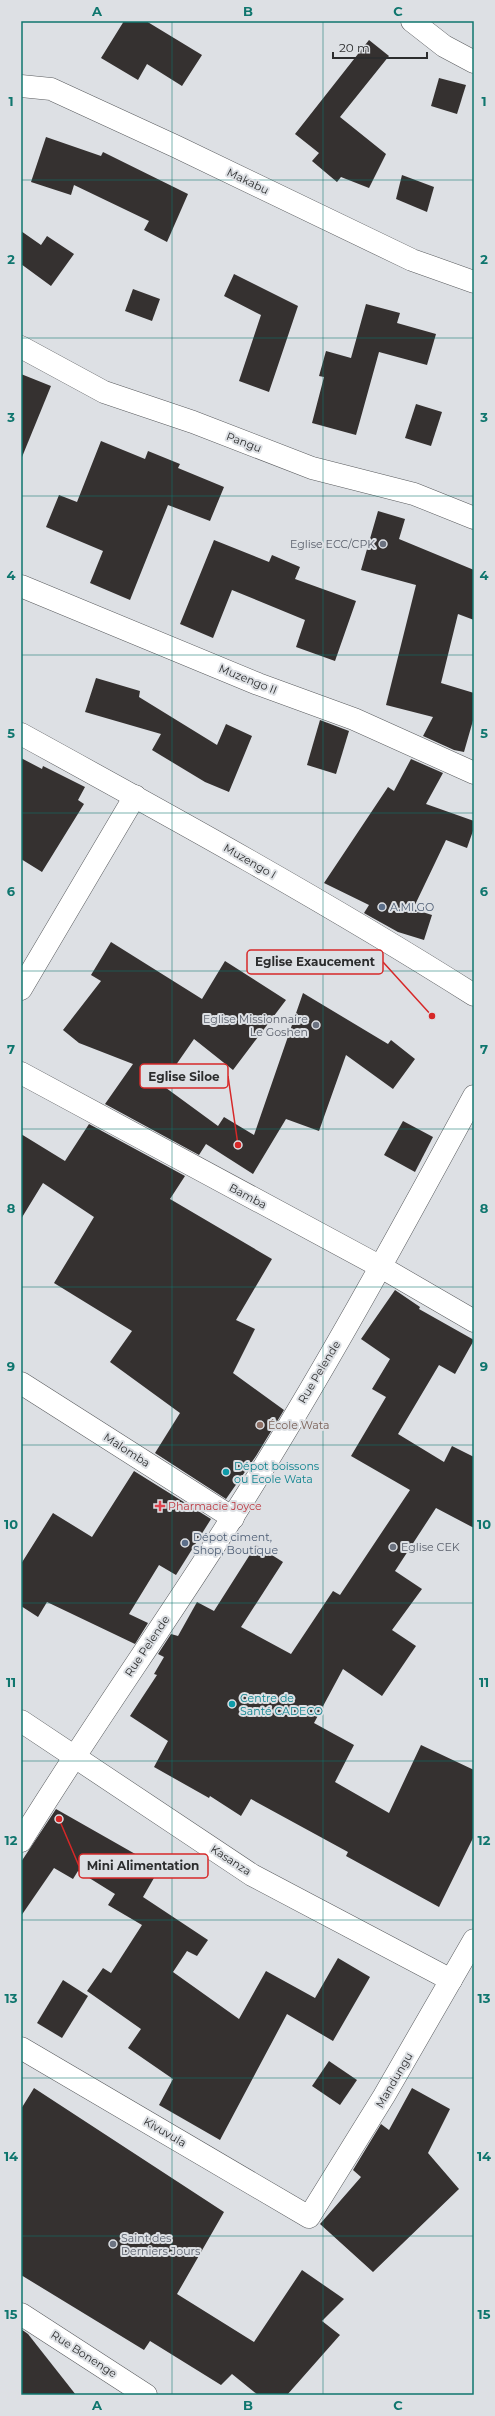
<svg xmlns="http://www.w3.org/2000/svg" width="495" height="2416" viewBox="0 0 495 2416" font-family="Montserrat,sans-serif">
  <style>
    .building { fill: #353130 }
    .lines { fill: none; stroke-linecap: round; stroke-linejoin: round }
    .minor-casing { stroke: #595b5e; stroke-width: 23 }
    .minor { stroke: #fff; stroke-width: 22 }
    .grid { fill: none; stroke: #0f766e; stroke-width: 1; stroke-opacity: 0.55 }
    .worship-dot { fill: #6b7280; stroke: #dde0e4; stroke-width: 1.5 }
    .service-dot { fill: #5c6f8a; stroke: #dde0e4; stroke-width: 1.5 }
    .education-dot { fill: #8d6e63; stroke: #dde0e4; stroke-width: 1.5 }
    .culture-dot { fill: #0f9aa8; stroke: #dde0e4; stroke-width: 1.5 }
    .health-dot { fill: #e0444e; stroke: #dde0e4; stroke-width: 1.5 }
    .labels { text-anchor: middle; dominant-baseline: central; stroke-width: 4; stroke-linejoin: round; paint-order: stroke }
    .street-label { font-size: 11px; fill: #2c2d2e; stroke: #dde0e4 }
    .worship-label { font-size: 11px; fill: #5b616d; stroke: #dde0e4; text-anchor: end }
    .service-label { font-size: 11px; fill: #4e5e75; stroke: #dde0e4; text-anchor: start }
    .education-label { font-size: 11px; fill: #785e54; stroke: #dde0e4; text-anchor: start }
    .culture-label { font-size: 11px; fill: #0d838f; stroke: #dde0e4; text-anchor: start }
    .health-label { font-size: 11px; fill: #be3a42; stroke: #dde0e4; text-anchor: start }
    .leader { fill: none; stroke: #d62828; stroke-width: 1.5 }
    .callout-dot { fill: #d62828; stroke: #dde0e4; stroke-width: 1.5 }
    .callout { fill: #dde0e4; stroke: #d62828; stroke-width: 1.5 }
    .callout-label { font-size: 12px; text-anchor: middle; font-weight: bold; fill: #2c2d2e }
    .neatline { fill: none; stroke: #0f766e; stroke-width: 1.5 }
    .grid-label { font-size: 13px; text-anchor: middle; font-weight: bold; fill: #0f766e }
  </style>
  <rect width="100%" height="100%" fill="#dde0e4"/>
  <!-- building -->
  <g class="building">
    <polygon points="124,21 146,21 202,55 182,86 147,64 138,80 101,58"/>
    <polygon points="369,40 389,56 340,117 386,154 369,188 341,177 337,182 312,161 319,153 295,134"/>
    <polygon points="439,78 466,85 457,114 431,106"/>
    <polygon points="46,137 101,156 103,152 188,194 167,242 144,230 149,221 74,185 71,195 31,182"/>
    <polygon points="402,175 434,187 427,212 396,199"/>
    <polygon points="21,231 41,245 47,236 74,254 51,286 21,264"/>
    <polygon points="234,274 298,306 269,392 239,381 261,315 224,296"/>
    <polygon points="133,289 160,299 152,321 125,311"/>
    <polygon points="366,304 400,313 397,323 436,334 427,365 379,352 356,435 312,423 324,377 319,376 326,351 351,358"/>
    <polygon points="21,374 51,386 22,457 21,457"/>
    <polygon points="416,404 442,412 431,446 405,438"/>
    <polygon points="101,441 145,459 148,451 180,464 178,468 224,487 210,521 168,505 130,600 90,583 103,551 46,527 59,495 77,502"/>
    <polygon points="378,511 405,519 399,539 474,570 474,620 458,614 441,683 474,693 474,717 464,752 454,750 423,736 433,717 386,705 416,585 361,570"/>
    <polygon points="214,540 269,562 272,555 300,567 295,579 356,601 335,661 296,647 305,620 232,590 213,638 180,624"/>
    <polygon points="96,678 140,691 139,697 217,745 226,724 252,736 229,792 205,782 152,750 161,734 85,712"/>
    <polygon points="320,720 349,731 336,774 307,765"/>
    <polygon points="21,758 42,769 43,766 85,787 78,800 84,804 42,872 21,859"/>
    <polygon points="411,759 443,773 426,804 474,821 474,828 467,848 446,840 413,909 432,915 424,940 398,932 371,917 364,913 369,905 324,883 388,787 394,791"/>
    <polygon points="111,942 202,999 225,961 286,1000 233,1070 194,1039 162,1085 218,1126 224,1117 254,1135 303,993 388,1044 391,1040 415,1059 393,1089 346,1055 319,1131 286,1119 253,1174 206,1144 199,1155 105,1104 133,1064 79,1043 63,1030 101,981 91,975"/>
    <polygon points="403,1121 433,1137 415,1172 384,1155"/>
    <polygon points="89,1124 185,1176 170,1199 272,1259 236,1320 255,1329 233,1373 284,1410 256,1456 226,1499 155,1453 180,1413 110,1362 132,1331 54,1283 94,1217 43,1183 21,1219 21,1134 65,1161"/>
    <polygon points="395,1290 420,1307 419,1309 474,1340 455,1374 439,1365 398,1434 444,1462 452,1446 474,1457 474,1528 436,1508 395,1571 422,1589 392,1630 416,1646 382,1696 343,1669 314,1723 354,1745 335,1782 389,1813 421,1745 474,1770 474,1836 439,1907 346,1856 348,1852 251,1799 241,1816 210,1796 209,1798 154,1767 168,1741 130,1716 157,1675 154,1674 164,1657 158,1654 171,1634 178,1636 197,1602 214,1611 256,1545 283,1562 241,1627 291,1654 333,1591 340,1595 410,1490 351,1456 386,1397 372,1389 390,1359 361,1339"/>
    <polygon points="134,1471 211,1519 176,1575 159,1565 129,1614 148,1623 135,1644 47,1602 38,1617 21,1606 21,1564 53,1513 92,1537"/>
    <polygon points="56,1809 137,1855 135,1859 158,1871 143,1897 208,1940 197,1956 187,1951 173,1972 239,2019 266,1971 315,1998 338,1958 370,1977 333,2041 287,2014 220,2140 159,2105 173,2079 128,2048 141,2029 87,1991 103,1968 111,1973 142,1925 108,1905 115,1894 78,1871 73,1879 54,1868 21,1916 21,1862"/>
    <polygon points="63,1980 88,1996 62,2038 37,2023"/>
    <polygon points="329,2061 357,2080 340,2105 312,2086"/>
    <polygon points="34,2088 224,2212 177,2294 254,2342 302,2270 344,2299 322,2321 340,2335 287,2395 258,2395 232,2374 221,2385 150,2341 144,2350 21,2275 21,2109"/>
    <polygon points="412,2088 450,2109 428,2153 459,2189 373,2272 320,2224 361,2177 353,2170 381,2124 389,2130"/>
    <polygon points="21,2329 28,2334 76,2395 21,2395"/>
  </g>
  <g class="lines">
    <defs>
      <g id="minor">
        <polyline points="412,21 444,46 474,62"/>
        <polyline points="21,86 51,89 175,146 412,260 474,282"/>
        <polyline points="21,347 104,392 193,422 312,468 414,494 474,518"/>
        <polyline points="21,586 258,684 354,719 474,773"/>
        <path d="M21,734C174,818 327,902 474,995"/>
        <polyline points="21,989 135,796"/>
        <polyline points="21,1073 381,1267 474,1321"/>
        <polyline points="21,1383 233,1518"/>
        <polyline points="21,1721 252,1875 451,1980"/>
        <path d="M21,1841C88,1732 163,1627 232,1518C319,1381 397,1238 474,1096"/>
        <polyline points="21,2048 309,2217 384,2096 474,1940"/>
        <polyline points="21,2314 146,2395"/>
      </g>
    </defs>
    <!-- minor casing -->
    <use href="#minor" class="minor-casing"/>
    <!-- minor -->
    <use href="#minor" class="minor"/>
  </g>
  <!-- grid -->
  <path class="grid" d="M172,21V2395M323,21V2395M21,180H474M21,338H474M21,496H474M21,655H474M21,813H474M21,971H474M21,1129H474M21,1287H474M21,1445H474M21,1603H474M21,1761H474M21,1920H474M21,2078H474M21,2236H474"/>
  <!-- markers -->
  <g class="worship-dot">
    <circle cx="383" cy="544" r="4"/>
    <circle cx="316" cy="1025" r="4"/>
    <circle cx="393" cy="1547" r="4"/>
    <circle cx="113" cy="2244" r="4"/>
  </g>
  <g class="service-dot">
    <circle cx="382" cy="907" r="4"/>
    <circle cx="185" cy="1543" r="4"/>
  </g>
  <circle class="education-dot" cx="260" cy="1425" r="4"/>
  <g class="culture-dot">
    <circle cx="226" cy="1472" r="4"/>
    <circle cx="232" cy="1704" r="4"/>
  </g>
  <path class="health-dot" d="M158 1500h4v4h4v4h-4v4h-4v-4h-4v-4h4z"/>
  <g class="labels">
    <!-- street labels -->
    <g class="street-label">
      <text transform="translate(248 181) rotate(26)">Makabu</text>
      <text transform="translate(244 442) rotate(21)">Pangu</text>
      <text transform="translate(248 679) rotate(22)">Muzengo II</text>
      <text transform="translate(250 861) rotate(30)">Muzengo I</text>
      <text transform="translate(248 1196) rotate(28)">Bamba</text>
      <text transform="translate(319 1372) rotate(-59)">Rue Pelende</text>
      <text transform="translate(127 1450) rotate(33)">Malomba</text>
      <text transform="translate(147 1646) rotate(-56)">Rue Pelende</text>
      <text transform="translate(231 1860) rotate(33)">Kasanza</text>
      <text transform="translate(394 2080) rotate(-60)">Mandungu</text>
      <text transform="translate(165 2132) rotate(30)">Kivuvula</text>
      <text transform="translate(84 2354) rotate(33)">Rue Bonenge</text>
    </g>
    <!-- worship labels -->
    <g class="worship-label">
      <text x="375" y="544">Eglise ECC/CPK</text>
      <text x="308" y="1019">Eglise Missionnaire<tspan x="308" dy="13">Le Goshen</tspan></text>
      <text x="401" y="1547" text-anchor="start">Eglise CEK</text>
      <text x="121" y="2238" text-anchor="start">Saint des<tspan x="121" dy="13">Derniers Jours</tspan></text>
    </g>
    <!-- service labels -->
    <g class="service-label">
      <text x="390" y="907">A.MI.GO</text>
      <text x="193" y="1537">Dépot ciment,<tspan x="193" dy="13">Shop, Boutique</tspan></text>
    </g>
    <!-- education labels -->
    <g class="education-label">
      <text x="268" y="1425">École Wata</text>
    </g>
    <!-- culture labels -->
    <g class="culture-label">
      <text x="234" y="1466">Dépot boissons<tspan x="234" dy="13">ou Ecole Wata</tspan></text>
      <text x="240" y="1698">Centre de<tspan x="240" dy="13">Santé CADECO</tspan></text>
    </g>
    <!-- health labels -->
    <g class="health-label">
      <text x="168" y="1506">Pharmacie Joyce</text>
    </g>
  </g>
  <!-- callouts -->
  <path class="leader" d="M432 1016L383 962M238 1145L228 1076M59 1819L79 1866"/>
  <g class="callout-dot">
    <circle cx="432" cy="1016" r="4"/>
    <circle cx="238" cy="1145" r="4"/>
    <circle cx="59" cy="1819" r="4"/>
  </g>
  <g class="callout">
    <rect x="247" y="950" width="136" height="24" rx="4"/>
    <rect x="140" y="1064" width="88" height="24" rx="4"/>
    <rect x="79" y="1854" width="129" height="24" rx="4"/>
  </g>
  <g class="callout-label">
    <text x="315" y="966">Eglise Exaucement</text>
    <text x="184" y="1081">Eglise Siloe</text>
    <text x="143" y="1870">Mini Alimentation</text>
  </g>
  <!-- border -->
  <rect width="495" height="2416" fill="none" stroke="#dde0e4" stroke-width="44"/>
  <!-- scale -->
  <path d="M333 52v6h94v-6" fill="none" stroke="#2c2d2e" stroke-width="2"/>
  <text x="339" y="52" font-size="12" fill="#2c2d2e" stroke="#dde0e4" stroke-width="3" paint-order="stroke">20 m</text>
  <rect x="22" y="22" width="451" height="2372" class="neatline"/>
  <g class="grid-label">
    <text x="97" y="16">A</text>
    <text x="248" y="16">B</text>
    <text x="398" y="16">C</text>
    <text x="11" y="106">1</text>
    <text x="484" y="106">1</text>
    <text x="11" y="264">2</text>
    <text x="484" y="264">2</text>
    <text x="11" y="422">3</text>
    <text x="484" y="422">3</text>
    <text x="11" y="580">4</text>
    <text x="484" y="580">4</text>
    <text x="11" y="738">5</text>
    <text x="484" y="738">5</text>
    <text x="11" y="896">6</text>
    <text x="484" y="896">6</text>
    <text x="11" y="1054">7</text>
    <text x="484" y="1054">7</text>
    <text x="11" y="1213">8</text>
    <text x="484" y="1213">8</text>
    <text x="11" y="1371">9</text>
    <text x="484" y="1371">9</text>
    <text x="11" y="1529">10</text>
    <text x="484" y="1529">10</text>
    <text x="11" y="1687">11</text>
    <text x="484" y="1687">11</text>
    <text x="11" y="1845">12</text>
    <text x="484" y="1845">12</text>
    <text x="11" y="2003">13</text>
    <text x="484" y="2003">13</text>
    <text x="11" y="2161">14</text>
    <text x="484" y="2161">14</text>
    <text x="11" y="2319">15</text>
    <text x="484" y="2319">15</text>
    <text x="97" y="2410">A</text>
    <text x="248" y="2410">B</text>
    <text x="398" y="2410">C</text>
  </g>
</svg>
